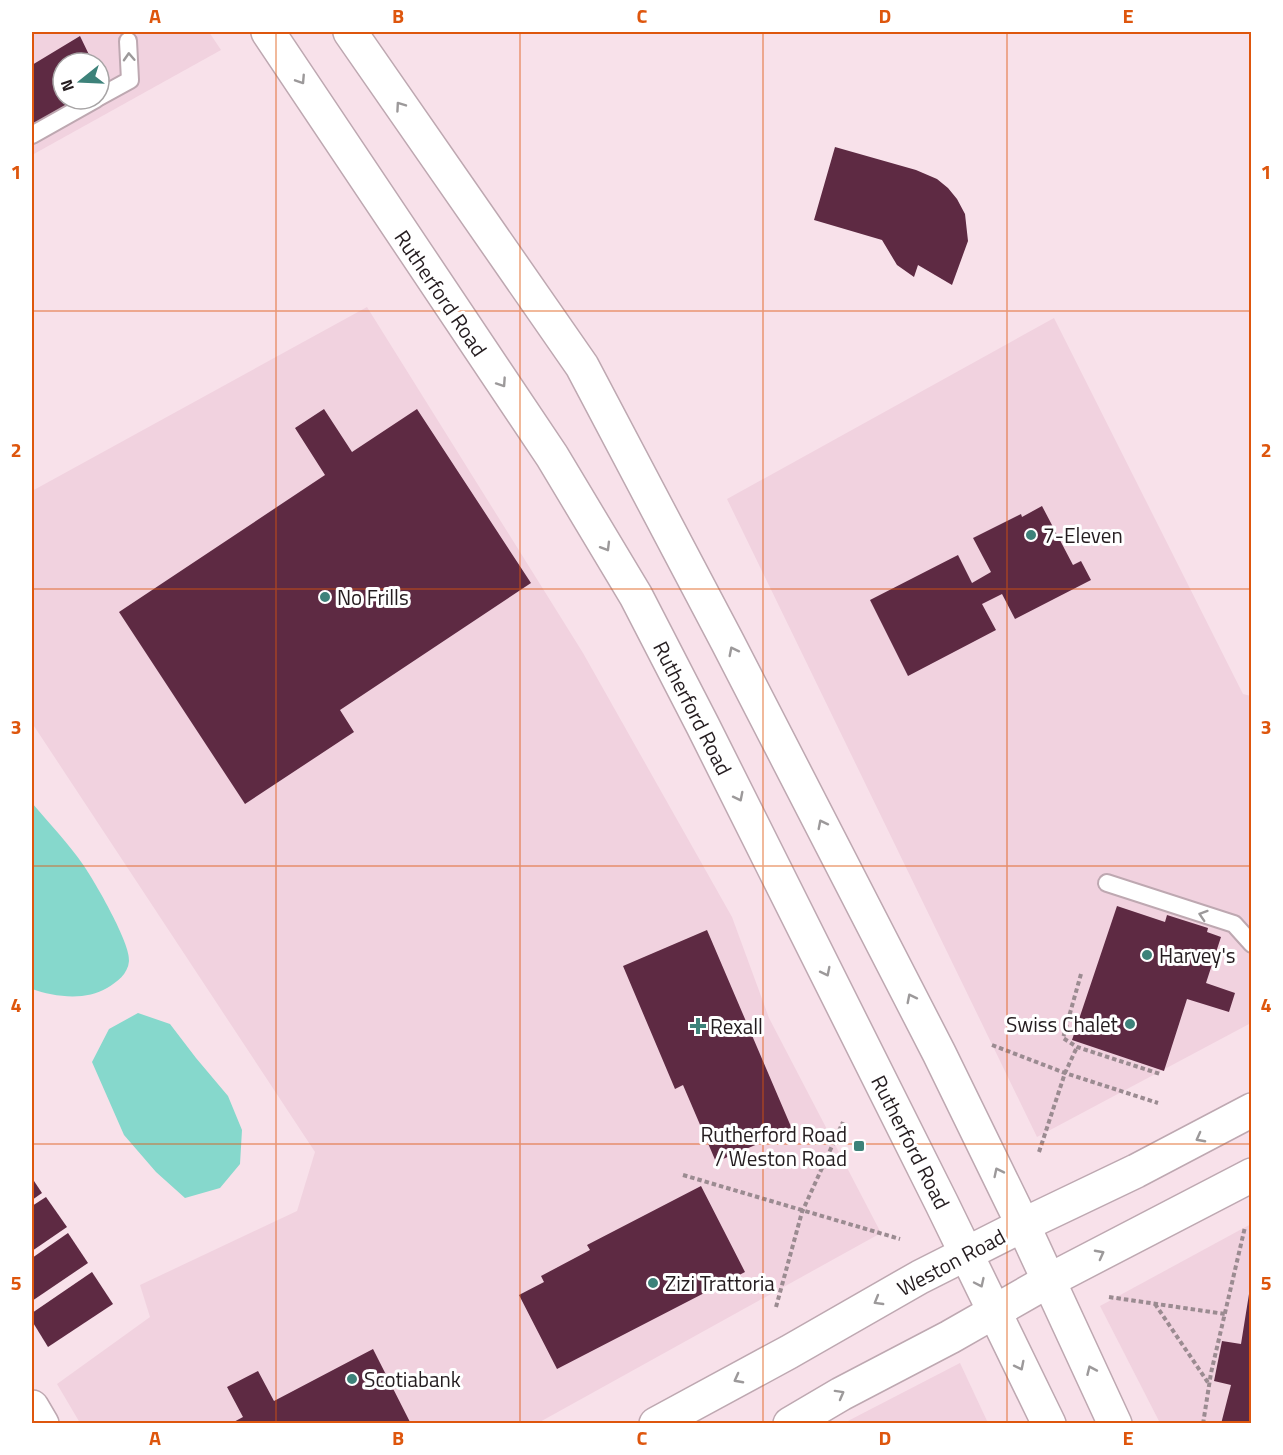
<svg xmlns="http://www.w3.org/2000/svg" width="1283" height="1455" viewBox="0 0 1283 1455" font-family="'Titillium Web',sans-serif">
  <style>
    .built { fill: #f1d2df; fill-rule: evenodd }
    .water { fill: #86d8cc }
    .building { fill: #5e2a43 }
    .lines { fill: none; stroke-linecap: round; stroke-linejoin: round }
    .lane-casing { stroke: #bea8b1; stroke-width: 20 }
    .street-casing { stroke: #bea8b1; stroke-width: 36 }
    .secondary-casing { stroke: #bea8b1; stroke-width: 36 }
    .path { stroke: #9b8b91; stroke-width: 4; stroke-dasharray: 4.5 3; stroke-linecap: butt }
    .lane { stroke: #fff; stroke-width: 16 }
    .street { stroke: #fff; stroke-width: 33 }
    .secondary { stroke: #fff; stroke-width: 33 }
    .oneway { stroke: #9c999a }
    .grid { fill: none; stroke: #de560d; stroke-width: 1.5; stroke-opacity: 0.55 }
    .poi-dot { fill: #3d827a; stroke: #fff; stroke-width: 2 }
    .labels { text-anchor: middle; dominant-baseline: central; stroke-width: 6; stroke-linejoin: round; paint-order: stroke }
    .street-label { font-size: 21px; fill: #241c1f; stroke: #fff }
    .poi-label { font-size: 21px; fill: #241c1f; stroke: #fff; text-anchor: start }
    .neatline { fill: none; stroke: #de560d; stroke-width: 2 }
    .grid-label { font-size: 20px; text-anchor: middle; font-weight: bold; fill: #de560d }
  </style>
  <rect width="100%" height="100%" fill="#f8e1ea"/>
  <!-- built -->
  <g class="built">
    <path d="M32,32H209L221,50L32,155ZM63,63H99V99H63Z"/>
    <polygon points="367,307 583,653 732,917 769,1018 881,1233 538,1423 80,1423 57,1384 150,1317 140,1285 297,1211 315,1152 32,723 32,491"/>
    <polygon points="1054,318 1243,694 1251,696 1251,1023 1037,1137 727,499"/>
    <polygon points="1251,1224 1251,1423 1160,1423 1100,1306"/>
    <polygon points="960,1363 988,1423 844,1423"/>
  </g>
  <!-- water -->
  <g class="water">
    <path d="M32,803C49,823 69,844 84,866C95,882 131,944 129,961C128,974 117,982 107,988C86,1001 54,997 32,989Z"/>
    <polygon points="138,1013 170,1024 196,1058 228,1096 242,1130 240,1164 220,1188 185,1198 156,1172 124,1135 92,1062 109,1029"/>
  </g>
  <!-- building -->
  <g class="building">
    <polygon points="80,36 93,63 63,63 63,99 86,99 32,129 32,65"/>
    <polygon points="835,147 916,170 937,179 948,188 957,199 965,214 968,241 952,285 918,265 914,277 897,265 882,240 814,220"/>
    <polygon points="324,409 352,452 417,409 531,583 340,710 354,732 245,804 119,612 325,475 295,428"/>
    <polygon points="1042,506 1073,565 1081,561 1091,580 1015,619 1002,594 982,604 996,630 908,676 870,600 958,555 972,583 991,572 973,538 1021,514 1022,517"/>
    <polygon points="1117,906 1165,922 1167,915 1208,928 1207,932 1221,937 1206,983 1235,993 1229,1012 1187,999 1164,1071 1072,1040"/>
    <polygon points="707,930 792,1129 716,1162 683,1085 675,1089 623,966"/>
    <polygon points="32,1178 42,1193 32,1200"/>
    <polygon points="701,1186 745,1272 557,1369 519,1295 544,1282 541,1276 590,1250 587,1245"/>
    <polygon points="46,1197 67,1227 32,1251 32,1206"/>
    <polygon points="68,1233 88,1263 32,1301 32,1258"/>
    <polygon points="92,1272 113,1304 48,1347 32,1321 32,1313"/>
    <polygon points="1252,1292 1252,1424 1221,1424 1231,1385 1214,1381 1222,1341 1241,1344 1249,1294"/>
    <polygon points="373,1349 411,1424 230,1424 243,1417 227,1387 258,1371 274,1401"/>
  </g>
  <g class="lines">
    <defs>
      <g id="lane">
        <polyline points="99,97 130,80 128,41"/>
        <polyline points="32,135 96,99"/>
        <polyline points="1107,883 1234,924 1252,944"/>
      </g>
      <polyline id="street" points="32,1407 42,1424"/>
      <g id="secondary">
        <polyline points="268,32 552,456 636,596 703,726 942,1204 1049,1424"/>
        <polyline points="350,32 582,366 727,641 939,1053 1023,1225 1115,1424"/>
        <polyline points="656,1424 789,1352 920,1277 1023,1225 1136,1171 1252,1110"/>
        <polyline points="790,1424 841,1394 950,1337 1048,1281 1252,1175"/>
      </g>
    </defs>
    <!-- lane casing -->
    <use href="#lane" class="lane-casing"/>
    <!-- street casing -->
    <use href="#street" class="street-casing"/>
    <!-- secondary casing -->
    <use href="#secondary" class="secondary-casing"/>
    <!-- path -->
    <g class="path">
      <polyline points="1081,974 1063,1038 1077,1047 1160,1074"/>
      <polyline points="992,1045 1065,1073 1158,1103"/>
      <polyline points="1039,1152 1065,1073 1077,1047"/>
      <polyline points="683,1175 900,1239"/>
      <polyline points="1109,1297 1225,1314"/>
      <polyline points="1155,1304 1209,1384"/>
      <polyline points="776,1307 802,1212 843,1122"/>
      <polyline points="1203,1424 1211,1373 1245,1227"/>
    </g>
    <!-- lane -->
    <use href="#lane" class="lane"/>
    <!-- street -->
    <use href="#street" class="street"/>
    <!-- secondary -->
    <use href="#secondary" class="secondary"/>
  </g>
  <!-- one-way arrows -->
  <defs><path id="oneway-chevron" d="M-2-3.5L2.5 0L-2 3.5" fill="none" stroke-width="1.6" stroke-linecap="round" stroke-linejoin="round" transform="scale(1.5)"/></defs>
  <g class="oneway">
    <use href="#oneway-chevron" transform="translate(129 57) rotate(-93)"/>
    <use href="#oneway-chevron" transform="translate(301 80) rotate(57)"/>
    <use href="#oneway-chevron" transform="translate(400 106) rotate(-125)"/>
    <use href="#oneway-chevron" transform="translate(502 383) rotate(56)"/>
    <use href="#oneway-chevron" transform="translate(606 547) rotate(59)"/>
    <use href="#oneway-chevron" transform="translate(733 651) rotate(-117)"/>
    <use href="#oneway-chevron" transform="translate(739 797) rotate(63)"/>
    <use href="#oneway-chevron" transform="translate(822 824) rotate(-117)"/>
    <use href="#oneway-chevron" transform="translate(1203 915) rotate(-162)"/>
    <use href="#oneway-chevron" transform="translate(826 972) rotate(63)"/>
    <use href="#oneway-chevron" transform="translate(911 998) rotate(-117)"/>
    <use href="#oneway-chevron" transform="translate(1200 1138) rotate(152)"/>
    <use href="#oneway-chevron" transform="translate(998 1172) rotate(-116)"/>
    <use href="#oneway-chevron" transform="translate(1100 1254) rotate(-28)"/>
    <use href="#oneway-chevron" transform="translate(980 1283) rotate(65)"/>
    <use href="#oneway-chevron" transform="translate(878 1301) rotate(150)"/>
    <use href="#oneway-chevron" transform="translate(1020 1366) rotate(63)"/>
    <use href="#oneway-chevron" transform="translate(1091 1370) rotate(-114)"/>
    <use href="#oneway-chevron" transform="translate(738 1379) rotate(152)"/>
    <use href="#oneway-chevron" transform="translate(840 1394) rotate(-29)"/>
  </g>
  <!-- grid -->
  <path class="grid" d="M276,32V1424M520,32V1424M763,32V1424M1007,32V1424M32,311H1252M32,589H1252M32,866H1252M32,1144H1252"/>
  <!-- markers -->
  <g class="poi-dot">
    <circle cx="1031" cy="535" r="6"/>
    <circle cx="325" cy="597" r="6"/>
    <circle cx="1147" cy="955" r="6"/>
    <circle cx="1130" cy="1024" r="6"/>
    <path d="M695 1017h6v6h6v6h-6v6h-6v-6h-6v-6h6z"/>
    <rect x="853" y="1140" width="12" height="12" rx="3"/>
    <circle cx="653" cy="1283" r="6"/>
    <circle cx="352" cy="1379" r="6"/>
  </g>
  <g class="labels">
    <!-- street labels -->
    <g class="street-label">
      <text transform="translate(441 293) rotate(56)">Rutherford Road</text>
      <text transform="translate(693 708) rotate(63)">Rutherford Road</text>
      <text transform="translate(911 1142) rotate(63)">Rutherford Road</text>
      <text transform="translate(951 1262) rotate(-28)">Weston Road</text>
    </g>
    <!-- poi labels -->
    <g class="poi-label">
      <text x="1043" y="535">7-Eleven</text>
      <text x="337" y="597">No Frills</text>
      <text x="1159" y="955">Harvey's</text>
      <text x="1118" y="1024" text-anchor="end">Swiss Chalet</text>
      <text x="710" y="1026">Rexall</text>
      <text x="847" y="1134" text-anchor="end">Rutherford Road<tspan x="847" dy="24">/ Weston Road</tspan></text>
      <text x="665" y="1283">Zizi Trattoria</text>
      <text x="364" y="1379">Scotiabank</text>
    </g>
  </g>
  <!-- border -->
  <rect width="1283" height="1455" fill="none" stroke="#ffffff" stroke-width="66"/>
  <!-- north arrow -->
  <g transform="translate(81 81) rotate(252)"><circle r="28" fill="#ffffff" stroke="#a7a4a5" stroke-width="1.5"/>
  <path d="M0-4.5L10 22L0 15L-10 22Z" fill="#3d827a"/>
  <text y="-9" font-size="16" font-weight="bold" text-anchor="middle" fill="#241c1f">N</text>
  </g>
  <rect x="33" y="33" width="1217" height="1389" class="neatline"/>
  <g class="grid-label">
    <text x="155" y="23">A</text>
    <text x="398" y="23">B</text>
    <text x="642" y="23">C</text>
    <text x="885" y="23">D</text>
    <text x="1128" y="23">E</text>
    <text x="16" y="179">1</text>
    <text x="1266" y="179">1</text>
    <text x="16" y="457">2</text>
    <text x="1266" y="457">2</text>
    <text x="16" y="734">3</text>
    <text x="1266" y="734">3</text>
    <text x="16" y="1012">4</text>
    <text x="1266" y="1012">4</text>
    <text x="16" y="1290">5</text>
    <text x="1266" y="1290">5</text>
    <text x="155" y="1445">A</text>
    <text x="398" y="1445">B</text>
    <text x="642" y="1445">C</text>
    <text x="885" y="1445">D</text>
    <text x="1128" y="1445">E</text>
  </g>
</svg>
